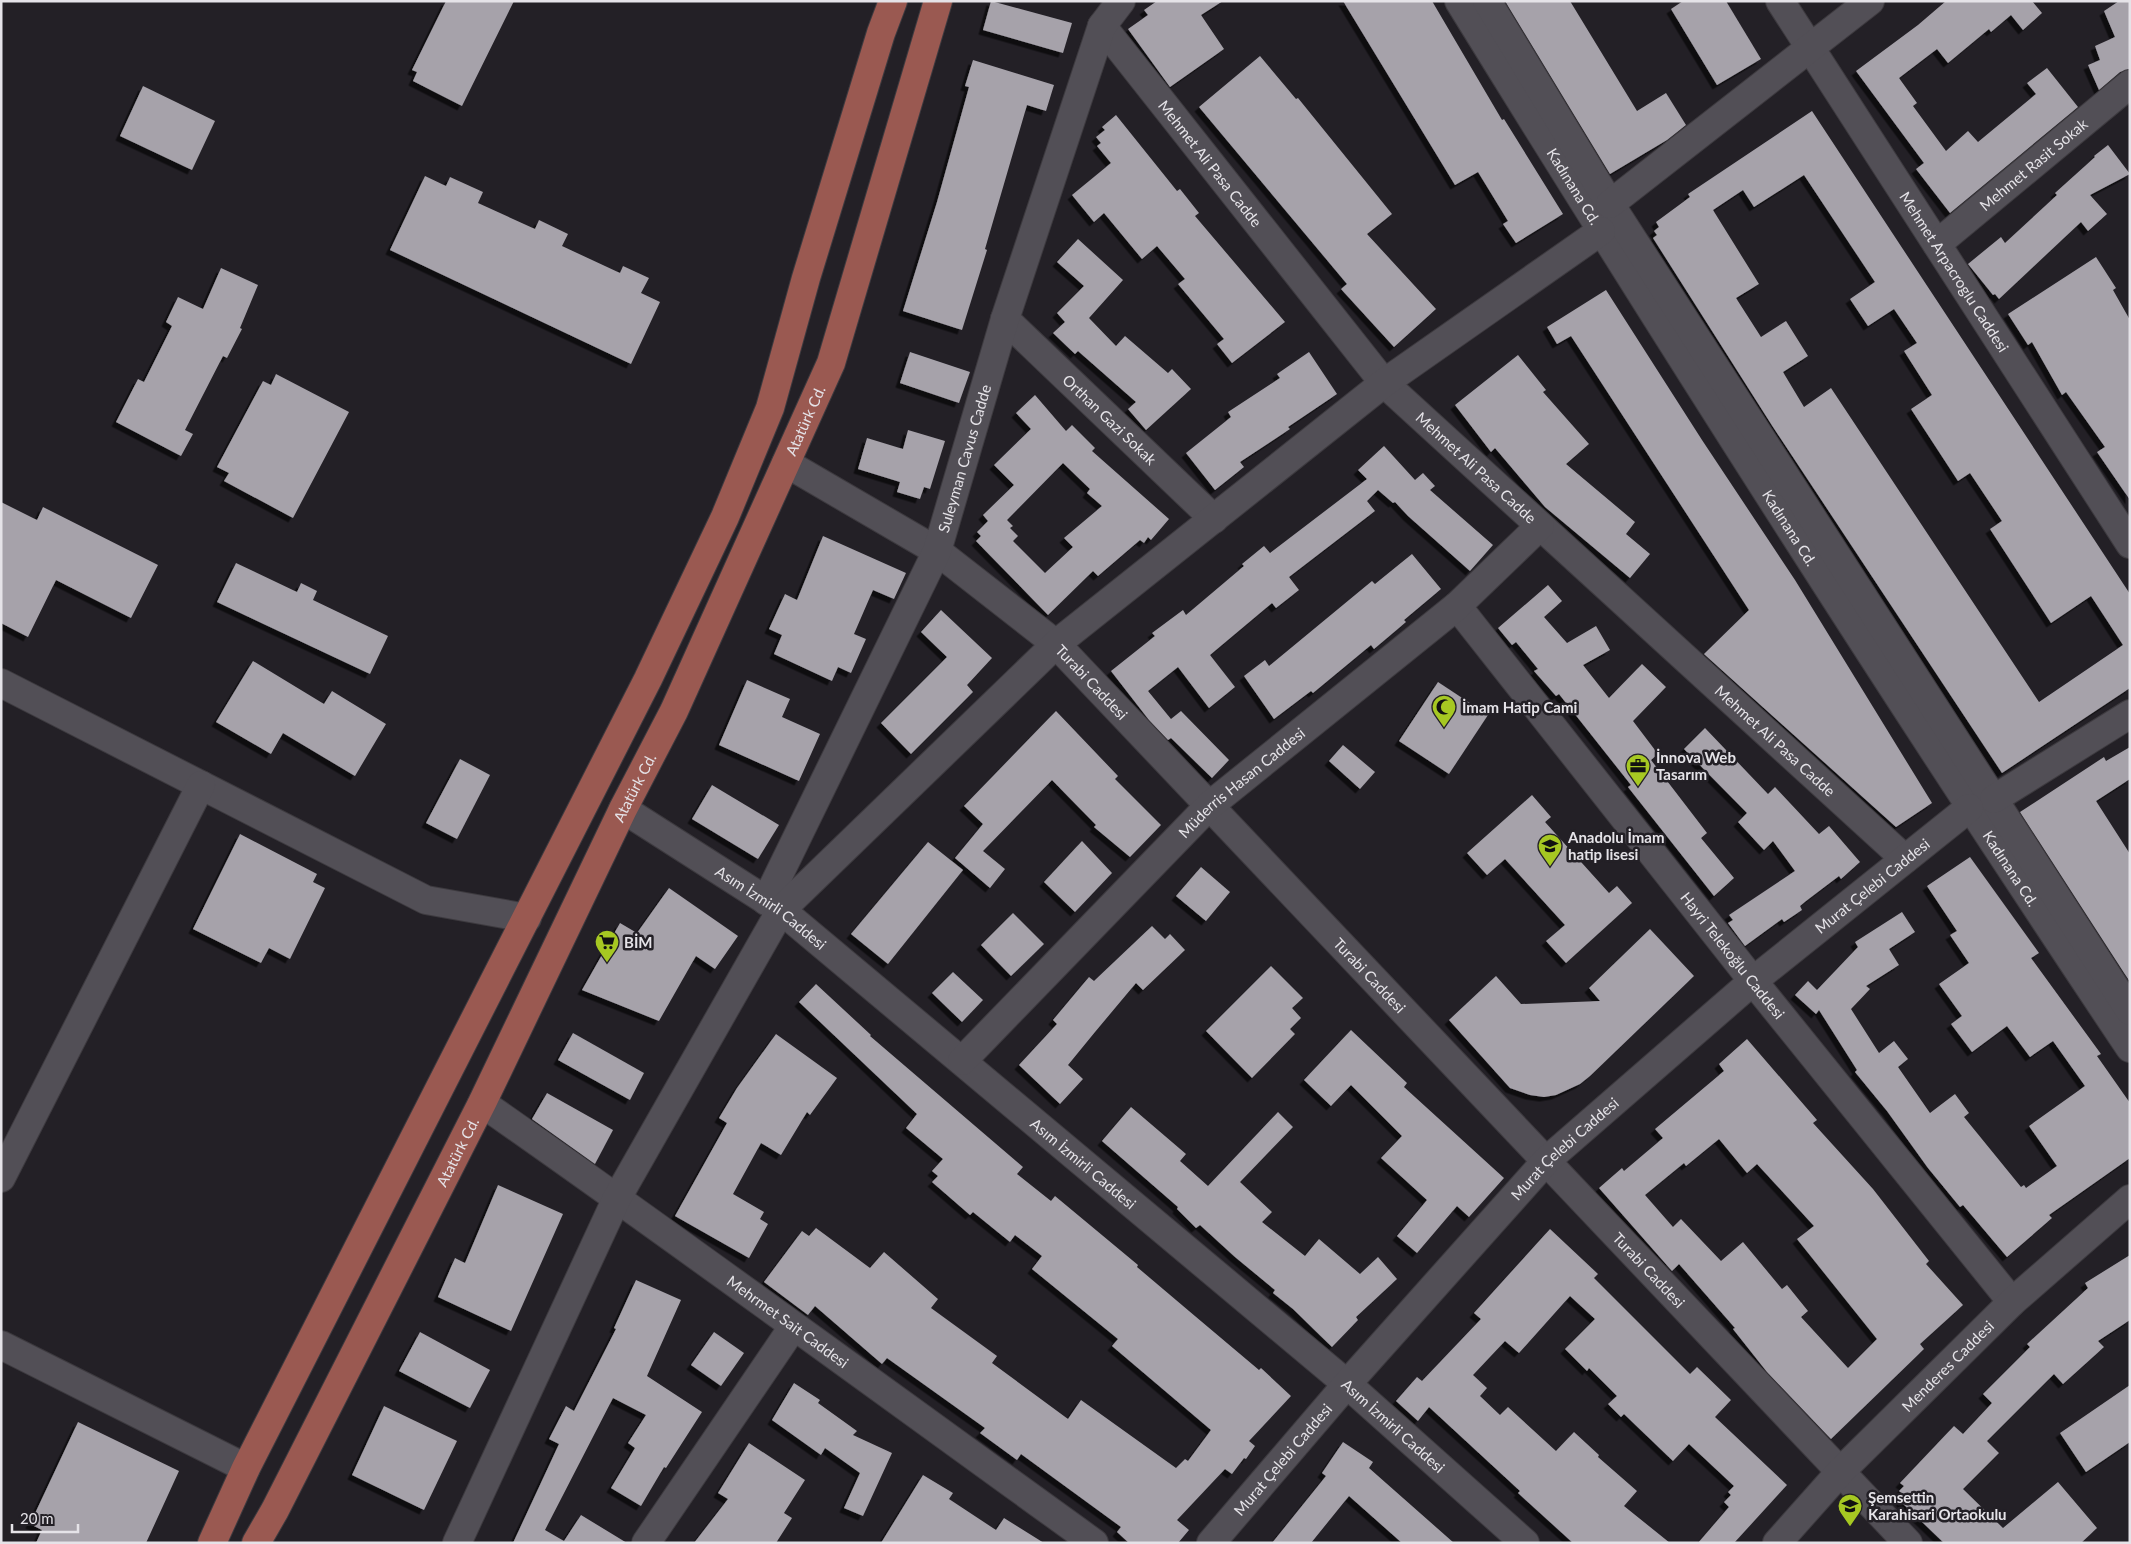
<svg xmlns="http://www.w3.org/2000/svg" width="2131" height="1544" viewBox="0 0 2131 1544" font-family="Lato,sans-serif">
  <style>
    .building { fill: #a6a2aa; fill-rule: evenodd; filter: url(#shadow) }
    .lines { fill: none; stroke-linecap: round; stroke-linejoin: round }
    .minor-casing { stroke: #3d3a3f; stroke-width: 30 }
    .major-casing { stroke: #3d3a3f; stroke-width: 30 }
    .minor { stroke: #524f56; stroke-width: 28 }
    .major { stroke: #9a5951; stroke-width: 28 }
    .labels { text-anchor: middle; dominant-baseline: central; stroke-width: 5; stroke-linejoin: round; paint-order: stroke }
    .street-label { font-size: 15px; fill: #e5e3e8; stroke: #232026 }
    .poi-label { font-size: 15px; font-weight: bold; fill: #e5e3e8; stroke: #232026; text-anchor: start }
  </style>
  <defs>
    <filter id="shadow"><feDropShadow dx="-4.5" dy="4.5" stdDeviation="0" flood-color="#0009"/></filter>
  </defs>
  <rect width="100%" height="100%" fill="#232026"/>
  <!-- building -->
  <g class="building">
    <polygon points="446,1 514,1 462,106 413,81 417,72 412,70"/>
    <polygon points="991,1 1072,23 1063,53 983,30"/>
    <polygon points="1157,1 1223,1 1201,15 1224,49 1170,87 1128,29 1148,15 1144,10"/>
    <polygon points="1343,1 1432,1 1502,120 1504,119 1563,214 1516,243 1503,224 1508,221 1478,172 1455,185"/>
    <polygon points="1505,1 1570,1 1637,111 1666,93 1686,125 1667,140 1610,174"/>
    <polygon points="1683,1 1726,1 1761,59 1717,85 1671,9"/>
    <polygon points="1946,1 2032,1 2042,13 2023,30 2011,15 1991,32 1989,29 1948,63 1937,49 1899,78 1917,103 1913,106 1946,151 1968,131 1978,142 2036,94 2027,83 2047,68 2078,107 1950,213 1916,169 1924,163 1856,71 1918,25"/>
    <polygon points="2119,1 2130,1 2130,69 2120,72 2099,90 2088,65 2100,60 2095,46 2115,37 2104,11"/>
    <polygon points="1260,56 1296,99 1298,98 1392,214 1367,234 1436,309 1394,347 1341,289 1347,284 1199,107"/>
    <polygon points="973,60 1054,85 1046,111 1027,105 985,249 987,250 962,330 903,311 937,202 969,87 965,86"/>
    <polygon points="143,86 215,121 192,170 120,136"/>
    <path d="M1812,111L2130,594V688L2002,773L1773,427L1653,238L1657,235L1654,231L1659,227L1656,222L1690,197L1688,194ZM1804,175L1875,282L1850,299L1868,326L1894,309L1917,343L1904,351L1932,395L1911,409L1958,481L1970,473L2002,521L1990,529L2051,623L2091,596L2123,645L2039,702L1831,388L1804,407L1783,372L1808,356L1786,321L1761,337L1736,298L1759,284L1713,210L1743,190L1754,207Z"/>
    <polygon points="1116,115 1177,191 1180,189 1199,213 1195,216 1285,322 1232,363 1217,344 1224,339 1178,284 1185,279 1157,246 1142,259 1104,213 1094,222 1072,195 1111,163 1097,146 1101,143 1096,137 1105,130 1102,127"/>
    <polygon points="2108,145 2130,174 2090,195 2107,214 2088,231 2081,222 1999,299 1995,294 1993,295 1968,264 2001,237 2005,243 2057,195 2055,193 2095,157 2094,156"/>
    <polygon points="425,176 446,186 450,177 483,192 478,203 535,229 539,220 568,234 562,246 620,273 623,266 649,278 641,293 660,302 631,364 390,250"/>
    <polygon points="1078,239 1123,280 1089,318 1116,346 1125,336 1168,373 1172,369 1191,389 1146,430 1128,409 1136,402 1078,351 1075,354 1053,333 1065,322 1057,313 1084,286 1057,262"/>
    <polygon points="2096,257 2116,288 2113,290 2130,320 2130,500 2097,452 2105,447 2066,392 2062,395 2032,342 2028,345 2008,314"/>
    <polygon points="221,268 258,285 240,328 242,329 227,358 223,356 185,430 193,434 181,456 116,422 138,379 144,382 172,326 166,322 178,297 203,309"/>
    <polygon points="1606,290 1702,440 1795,580 1932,803 1896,827 1704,654 1749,610 1571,336 1557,344 1547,327"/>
    <polygon points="910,352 970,372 959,403 900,383"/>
    <polygon points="1309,352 1337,394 1288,427 1290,429 1240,462 1244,467 1215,490 1186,453 1231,417 1228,412 1280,378 1277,374"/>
    <polygon points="1518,355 1546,390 1543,392 1589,444 1566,464 1635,522 1626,534 1650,554 1630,578 1545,507 1495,448 1491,452 1455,405"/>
    <polygon points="276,374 349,412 293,518 224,481 229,473 217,467 263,381 271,385"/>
    <path d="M1035,395L1066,431L1072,425L1095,448L1092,451L1169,519L1151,540L1148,537L1144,543L1140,540L1098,576L1093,571L1048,615L976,541L981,536L977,532L988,521L983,515L1014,485L994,465L1031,429L1016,413ZM1063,463L1090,489L1087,493L1102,506L1064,538L1073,547L1045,573L1013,541L1018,536L1010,528L1013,526L1007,520Z"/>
    <polygon points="908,430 945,441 930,489 924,487 920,499 897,492 900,482 858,469 867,438 903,449"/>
    <polygon points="1384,446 1415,480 1423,473 1435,486 1430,490 1493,545 1470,571 1408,516 1395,502 1393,503 1378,490 1367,501 1375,511 1289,577 1299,590 1276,608 1272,603 1210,655 1235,687 1209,708 1178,667 1148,691 1171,719 1181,711 1229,760 1212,778 1171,738 1168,740 1149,720 1111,671 1155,636 1152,633 1183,610 1186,615 1244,566 1242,564 1264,546 1270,553 1367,479 1358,470"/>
    <polygon points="1,502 37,520 43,507 158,565 131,618 56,580 28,637 1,623"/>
    <polygon points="823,536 906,573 894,599 873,590 854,634 866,639 851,673 838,667 832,681 774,654 782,635 769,629 785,594 797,600"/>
    <polygon points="1412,554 1441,589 1404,620 1406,622 1374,649 1371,645 1313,693 1311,691 1274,719 1244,676 1265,660 1269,666 1372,581 1375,584"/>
    <polygon points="236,563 297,592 301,583 317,591 313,600 388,636 370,674 217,602"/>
    <polygon points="1548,585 1562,601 1544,617 1567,643 1596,626 1610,650 1583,665 1609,698 1642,664 1666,687 1633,721 1658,754 1651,760 1707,833 1701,838 1734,878 1714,896 1628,787 1631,785 1559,694 1556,696 1534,671 1538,669 1516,642 1512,645 1498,628"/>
    <polygon points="941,610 992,658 967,685 973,692 911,754 881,723 947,657 921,632"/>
    <polygon points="253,661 324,704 332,691 386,724 355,776 283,733 271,754 216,722"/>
    <polygon points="747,680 790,699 782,717 820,734 799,781 719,745"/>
    <polygon points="1438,682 1488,715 1449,774 1399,741"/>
    <polygon points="1056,711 1118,776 1115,779 1161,825 1130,857 1094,827 1096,825 1052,780 983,851 1005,869 990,888 955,858 983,824 964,806"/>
    <polygon points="1705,728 1768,794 1775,787 1819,834 1829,826 1860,862 1841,879 1839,876 1806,901 1800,906 1802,910 1784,922 1782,919 1745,946 1728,923 1733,920 1729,915 1795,871 1773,841 1764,850 1738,822 1747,813 1684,749"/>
    <polygon points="1343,745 1375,772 1360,789 1329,761"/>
    <polygon points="2130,747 2130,779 2096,801 2130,854 2130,982 2020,812 2104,757 2106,761"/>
    <polygon points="460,759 490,775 457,839 426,823"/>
    <polygon points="712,785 779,825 758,859 692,819"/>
    <polygon points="1532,795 1551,817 1545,822 1609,893 1617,886 1632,903 1566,963 1546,941 1565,925 1505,859 1487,875 1467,853"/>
    <polygon points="240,834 317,874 313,882 325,888 290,959 269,948 261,963 193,929"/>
    <polygon points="1082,841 1112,873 1075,912 1044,882"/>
    <polygon points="928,842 963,870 888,964 851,934"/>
    <polygon points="1970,857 2039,953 2031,958 2101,1054 2097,1056 2130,1103 2130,1158 2049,1215 2052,1218 2007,1257 1963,1205 1960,1207 1928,1168 1887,1111 1855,1072 1857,1070 1819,1010 1816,1014 1795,995 1808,981 1817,990 1858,947 1855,942 1902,912 1915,932 1889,949 1899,965 1866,986 1870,989 1851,1009 1879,1053 1894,1041 1908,1059 1898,1067 1930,1113 1955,1094 1969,1113 1964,1117 2021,1187 2024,1185 2026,1188 2057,1166 2029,1126 2085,1086 2053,1041 2030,1057 2007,1026 1972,1052 1951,1024 1962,1016 1939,984 1969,963 1950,935 1957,931 1927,886"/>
    <polygon points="1201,867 1230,892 1206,921 1176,896"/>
    <polygon points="669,888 738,936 715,969 696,956 659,1021 582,990 620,923 637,933"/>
    <polygon points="1013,913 1044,944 1011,976 981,945"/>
    <polygon points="1152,926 1165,939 1170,934 1185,950 1143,990 1136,983 1095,1032 1068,1065 1083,1079 1060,1104 1019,1065 1057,1024 1053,1020 1089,977 1094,981"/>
    <polygon points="1650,929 1694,976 1590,1076 1580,1084 1556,1095 1544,1097 1530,1095 1510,1088 1449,1020 1496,976 1521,1004 1600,1001 1589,988"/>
    <polygon points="1271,966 1303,998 1292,1008 1301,1018 1290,1029 1295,1034 1252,1078 1206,1031"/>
    <polygon points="953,972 983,1000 962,1022 932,993"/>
    <polygon points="816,984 871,1035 870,1036 1023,1167 1017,1174 1051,1201 1055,1196 1138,1265 1137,1267 1189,1311 1259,1370 1261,1368 1291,1396 1249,1441 1255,1446 1246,1459 1244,1458 1232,1474 1225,1469 1177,1520 1189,1530 1178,1543 1129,1543 1117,1532 1121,1527 1021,1454 1017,1460 980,1433 985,1428 887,1358 882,1364 815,1306 808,1315 764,1282 802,1231 809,1236 816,1228 870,1268 884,1252 938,1299 931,1308 997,1356 992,1363 1068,1419 1081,1400 1176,1468 1185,1459 1188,1461 1211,1430 1112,1346 1118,1339 1032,1269 1042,1256 1015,1235 1010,1242 973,1212 970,1215 932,1182 938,1176 932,1171 943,1159 906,1128 917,1114 799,1002"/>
    <polygon points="1351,1030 1407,1083 1404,1087 1504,1178 1469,1217 1457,1206 1417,1253 1397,1236 1427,1200 1381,1158 1402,1136 1351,1085 1331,1106 1304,1080"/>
    <polygon points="573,1033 644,1073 630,1100 558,1060"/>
    <polygon points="776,1034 837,1078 810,1115 807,1112 781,1155 761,1143 733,1194 764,1212 760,1219 768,1224 749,1258 675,1216 727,1123 719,1118 737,1088"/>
    <path d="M1747,1039L1817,1120L1813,1123L1873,1189L1929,1261L1926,1264L1963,1305L1920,1344L1924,1349L1831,1439L1767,1372L1733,1329L1735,1328L1679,1264L1672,1271L1599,1188L1622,1168L1624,1171L1663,1138L1655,1129L1724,1071L1719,1064ZM1719,1139L1747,1173L1757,1164L1814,1226L1797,1239L1877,1339L1848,1368L1801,1317L1808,1311L1787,1285L1782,1289L1743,1242L1721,1261L1681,1219L1673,1227L1645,1195L1684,1163L1686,1166Z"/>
    <polygon points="547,1093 613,1130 595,1164 532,1119"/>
    <polygon points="1131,1107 1186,1154 1180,1161 1208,1186 1278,1112 1293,1127 1240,1182 1272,1212 1262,1222 1305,1256 1319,1239 1360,1274 1378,1257 1397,1279 1356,1317 1358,1320 1332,1347 1293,1309 1273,1293 1275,1290 1235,1257 1200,1225 1196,1228 1177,1209 1178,1207 1102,1141"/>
    <polygon points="498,1185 563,1214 511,1331 438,1297 455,1258 465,1263"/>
    <polygon points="1550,1229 1598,1274 1594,1278 1690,1374 1697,1367 1731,1400 1715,1417 1787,1485 1734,1543 1698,1543 1729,1507 1724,1502 1731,1495 1728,1492 1734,1486 1689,1444 1673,1461 1624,1414 1621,1417 1608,1404 1617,1396 1589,1368 1587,1371 1565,1349 1595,1319 1570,1296 1519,1353 1505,1341 1473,1375 1487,1388 1480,1396 1500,1415 1508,1407 1556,1451 1574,1432 1599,1455 1598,1457 1637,1491 1624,1506 1670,1543 1573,1543 1518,1493 1520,1491 1429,1407 1418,1421 1396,1401 1417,1377 1422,1381 1481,1319 1474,1313"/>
    <polygon points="2130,1255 2130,1320 2098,1341 2104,1347 2063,1384 2054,1374 1987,1441 1999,1453 1963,1489 2003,1528 2058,1482 2097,1528 2081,1543 1944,1543 1898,1499 1903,1494 1899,1491 1904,1486 1900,1483 1954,1426 1963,1434 1992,1403 1983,1394 2030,1347 2027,1344 2088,1288 2085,1283"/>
    <polygon points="636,1280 681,1300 647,1376 702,1412 666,1468 664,1467 641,1506 611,1488 635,1448 628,1443 646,1415 613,1398 545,1530 564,1541 581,1515 627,1543 513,1543 559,1444 549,1439 566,1406 574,1411 616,1329 614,1328"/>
    <polygon points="420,1332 490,1370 470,1408 399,1371"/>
    <polygon points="714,1332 744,1353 721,1386 691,1365"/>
    <polygon points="794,1383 820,1400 818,1403 857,1431 853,1435 892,1453 863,1516 844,1508 860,1473 825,1448 821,1455 772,1420"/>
    <polygon points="2130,1385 2130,1442 2086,1472 2060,1433"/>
    <polygon points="384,1406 457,1441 424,1510 352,1475"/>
    <polygon points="78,1422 179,1471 146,1543 36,1543 42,1530 30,1524"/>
    <polygon points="1343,1442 1373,1462 1369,1468 1454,1543 1402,1543 1349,1496 1311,1543 1272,1543 1326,1476 1322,1473"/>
    <polygon points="749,1443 805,1480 784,1513 792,1518 776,1543 694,1543 728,1499 718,1493"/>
    <polygon points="923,1475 953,1493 949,1499 996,1530 1004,1518 1044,1543 881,1543"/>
  </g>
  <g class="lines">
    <defs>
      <g id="minor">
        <path id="s1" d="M1459,1C1677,354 1900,704 2130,1048"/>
        <polyline points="1487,1 1610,204 2130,1011"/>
        <path id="s2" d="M1780,1L2130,544"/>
        <path id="s3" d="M1102,26L1384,383L1905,859"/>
        <polyline points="1610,204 1870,1"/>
        <path id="s4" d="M1937,244L2130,84"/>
        <path id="s5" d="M1005,319L1214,519"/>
        <path id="s6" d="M786,463L937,551L1056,644L1908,1543"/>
        <path id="s7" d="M1457,606L1753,981L2012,1302"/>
        <polyline points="1,683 426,900 527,918"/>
        <polyline points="1994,799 2130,714"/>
        <path id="s8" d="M623,809L781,910L1347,1384L1525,1543"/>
        <path id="s9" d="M766,901L937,551L1005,319L1102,26L1121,1"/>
        <path id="s10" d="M962,1061L1209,806L1457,606L1540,526"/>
        <path id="s11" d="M482,1103C688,1247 890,1396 1094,1543"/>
        <polyline points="1,1178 201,785"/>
        <polyline points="1,1345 246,1468"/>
        <polyline points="457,1543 617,1198 781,910 1056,644 1384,383 1601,231"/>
        <polyline points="646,1543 793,1327"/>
        <path id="s12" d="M1211,1543L1347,1384L1546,1161L1753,981L1969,808"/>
        <path id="s13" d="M1777,1543L1841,1471L2012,1302L2130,1199"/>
      </g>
      <g id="major">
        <polyline points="212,1543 246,1468 648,679 725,517 770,408 806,278 881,33 893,1"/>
        <path id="s14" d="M256,1543L275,1510L482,1103L623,809L674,711L831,363L938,1"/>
      </g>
    </defs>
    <!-- minor casing -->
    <use href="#minor" class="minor-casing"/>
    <!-- major casing -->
    <use href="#major" class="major-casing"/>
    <!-- minor -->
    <use href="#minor" class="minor"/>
    <!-- major -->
    <use href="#major" class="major"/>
  </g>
  <!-- icons -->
  <defs>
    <symbol id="mosque-pin" viewBox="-11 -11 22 30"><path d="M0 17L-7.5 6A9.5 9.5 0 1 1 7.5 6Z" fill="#a6c822" stroke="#232026"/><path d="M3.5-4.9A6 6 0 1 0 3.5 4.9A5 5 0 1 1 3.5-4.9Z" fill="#111"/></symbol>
    <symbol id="office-pin" viewBox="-11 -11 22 30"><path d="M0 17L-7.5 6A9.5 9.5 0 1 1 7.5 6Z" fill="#a6c822" stroke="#232026"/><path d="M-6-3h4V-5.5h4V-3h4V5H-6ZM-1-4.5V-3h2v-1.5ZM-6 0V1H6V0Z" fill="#111"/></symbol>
    <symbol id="school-pin" viewBox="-11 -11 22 30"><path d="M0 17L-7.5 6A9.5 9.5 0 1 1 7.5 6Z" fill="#a6c822" stroke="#232026"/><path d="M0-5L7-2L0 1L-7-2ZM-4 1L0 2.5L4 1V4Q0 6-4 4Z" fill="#111"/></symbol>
    <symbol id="supermarket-pin" viewBox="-11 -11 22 30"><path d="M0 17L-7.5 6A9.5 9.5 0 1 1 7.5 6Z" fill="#a6c822" stroke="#232026"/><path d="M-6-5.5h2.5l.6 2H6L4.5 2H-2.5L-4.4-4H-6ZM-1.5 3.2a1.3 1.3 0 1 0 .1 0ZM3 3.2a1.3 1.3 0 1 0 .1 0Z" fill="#111"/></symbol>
  </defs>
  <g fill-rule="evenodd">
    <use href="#mosque-pin" x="1430" y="693" width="28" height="38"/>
    <use href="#office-pin" x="1624" y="752" width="28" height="38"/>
    <use href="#school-pin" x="1536" y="832" width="28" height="38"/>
    <use href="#supermarket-pin" x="593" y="928" width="28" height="38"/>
    <use href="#school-pin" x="1836" y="1492" width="28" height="38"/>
  </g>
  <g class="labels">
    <!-- street labels -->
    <g class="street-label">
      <text stroke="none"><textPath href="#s3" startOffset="175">Mehmet Ali Pasa Cadde</textPath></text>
      <text stroke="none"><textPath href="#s4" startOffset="125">Mehmet Rasit Sokak</textPath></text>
      <text stroke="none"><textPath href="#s1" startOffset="218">Kadınana Cd.</textPath></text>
      <text stroke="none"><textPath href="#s2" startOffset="322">Mehmet Arpacroglu Caddesi</textPath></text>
      <text stroke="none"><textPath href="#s5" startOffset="145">Orthan Gazi Sokak</textPath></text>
      <text stroke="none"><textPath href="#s14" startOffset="1250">Atatürk Cd.</textPath></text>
      <text stroke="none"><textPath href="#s9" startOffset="486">Suleyman Cavus Cadde</textPath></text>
      <text stroke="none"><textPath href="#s3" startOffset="580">Mehmet Ali Pasa Cadde</textPath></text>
      <text stroke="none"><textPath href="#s1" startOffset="622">Kadınana Cd.</textPath></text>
      <text stroke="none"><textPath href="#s6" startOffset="378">Turabi Caddesi</textPath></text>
      <text stroke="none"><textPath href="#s3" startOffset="985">Mehmet Ali Pasa Cadde</textPath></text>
      <text stroke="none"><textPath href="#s10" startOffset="395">Müderris Hasan Caddesi</textPath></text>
      <text stroke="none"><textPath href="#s14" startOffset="845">Atatürk Cd.</textPath></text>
      <text stroke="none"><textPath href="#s1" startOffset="1028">Kadınana Cd.</textPath></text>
      <text stroke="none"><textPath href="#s12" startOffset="935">Murat Çelebi Caddesi</textPath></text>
      <text stroke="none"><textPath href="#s8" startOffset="178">Asım İzmirli Caddesi</textPath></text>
      <text stroke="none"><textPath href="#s7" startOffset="445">Hayri Telekoğlu Caddesi</textPath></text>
      <text stroke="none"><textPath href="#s6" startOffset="782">Turabi Caddesi</textPath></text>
      <text stroke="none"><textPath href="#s12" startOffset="530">Murat Çelebi Caddesi</textPath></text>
      <text stroke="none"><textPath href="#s14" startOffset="440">Atatürk Cd.</textPath></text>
      <text stroke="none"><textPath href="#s8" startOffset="582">Asım İzmirli Caddesi</textPath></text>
      <text stroke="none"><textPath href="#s6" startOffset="1188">Turabi Caddesi</textPath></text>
      <text stroke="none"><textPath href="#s11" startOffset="376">Mehrmet Sait Caddesi</textPath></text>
      <text stroke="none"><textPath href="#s13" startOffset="246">Menderes Caddesi</textPath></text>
      <text stroke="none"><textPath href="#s8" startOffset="988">Asım İzmirli Caddesi</textPath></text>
      <text stroke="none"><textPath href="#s12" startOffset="110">Murat Çelebi Caddesi</textPath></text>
    </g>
    <!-- poi labels -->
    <g class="poi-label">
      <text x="1462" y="707">İmam Hatip Cami</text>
      <text x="1656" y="757">İnnova Web<tspan x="1656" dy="17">Tasarım</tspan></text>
      <text x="1568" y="837">Anadolu İmam<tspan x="1568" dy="17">hatip lisesi</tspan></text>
      <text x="624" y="942">BİM</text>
      <text x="1868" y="1497">Şemsettin<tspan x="1868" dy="17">Karahisari Ortaokulu</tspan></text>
    </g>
  </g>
  <!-- border -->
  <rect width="2131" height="1544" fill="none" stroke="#e5e3e8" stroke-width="5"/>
  <!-- scale -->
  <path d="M12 1524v8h66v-8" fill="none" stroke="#e5e3e8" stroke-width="2.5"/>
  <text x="20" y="1524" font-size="15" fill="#e5e3e8" stroke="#232026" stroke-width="4" paint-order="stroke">20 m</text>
</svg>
